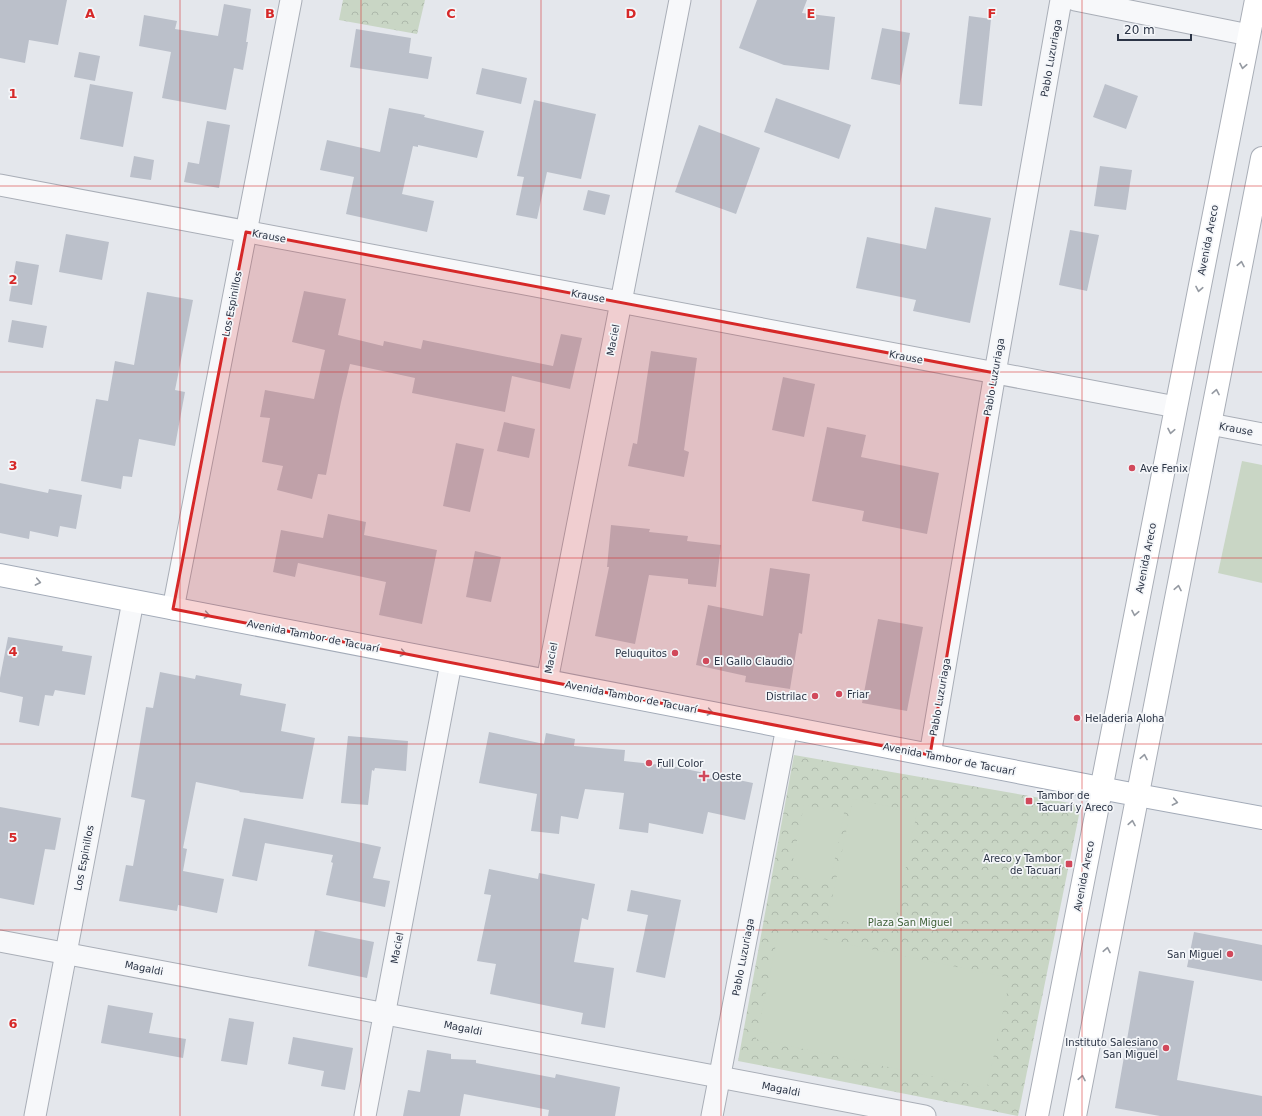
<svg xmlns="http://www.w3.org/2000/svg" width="1262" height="1116" viewBox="0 0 1262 1116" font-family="'DejaVu Sans',sans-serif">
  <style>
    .forest { fill: url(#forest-crowns) }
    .pitch { fill: #c9d6c5 }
    .building { fill: #bbc0ca }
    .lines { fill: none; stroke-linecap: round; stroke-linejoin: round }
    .street-casing { stroke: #a9aeb7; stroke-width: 23 }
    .secondary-casing { stroke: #a9aeb7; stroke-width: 24 }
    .primary-casing { stroke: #a3abb8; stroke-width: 24 }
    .street { stroke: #f7f8fa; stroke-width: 21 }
    .secondary { stroke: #fff; stroke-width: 22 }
    .primary { stroke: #fff; stroke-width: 22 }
    .oneway { stroke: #959aa2 }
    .marked { fill: #d62828; fill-opacity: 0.2; stroke: #d62828; stroke-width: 3; stroke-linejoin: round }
    .grid { fill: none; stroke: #d62828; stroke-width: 1; stroke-opacity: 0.55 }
    .poi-dot { fill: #d1495b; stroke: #f4f6f9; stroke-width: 1.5 }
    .labels { text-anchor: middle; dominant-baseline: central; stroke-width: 3.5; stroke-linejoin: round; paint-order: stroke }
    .street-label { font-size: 10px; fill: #2b3445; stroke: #f4f6f9 }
    .poi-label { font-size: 10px; fill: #2b3445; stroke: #f4f6f9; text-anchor: start }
    .park-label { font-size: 10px; fill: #3f6138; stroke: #f4f6f9 }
    .grid-label { font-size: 13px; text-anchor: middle; font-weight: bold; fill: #d62828; stroke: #f4f6f9; stroke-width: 3.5; stroke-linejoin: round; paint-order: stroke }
  </style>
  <defs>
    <pattern id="forest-crowns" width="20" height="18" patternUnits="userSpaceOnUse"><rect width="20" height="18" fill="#c9d6c5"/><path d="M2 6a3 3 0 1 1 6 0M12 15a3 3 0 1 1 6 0" fill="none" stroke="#adb8ab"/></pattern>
  </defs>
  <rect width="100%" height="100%" fill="#e4e7ec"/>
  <!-- forest -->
  <g class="forest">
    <polygon points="343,0 425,0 417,34 339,20"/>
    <polygon points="794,755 1081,805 1018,1116 738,1061"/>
  </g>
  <!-- pitch -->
  <g class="pitch">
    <polygon points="1242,461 1262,465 1262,583 1218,573"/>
    <polygon points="853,799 917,812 893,931 828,918"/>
    <polygon points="804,805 844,813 830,883 790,875"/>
    <polygon points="779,930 1010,978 987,1088 756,1039"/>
  </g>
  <!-- building -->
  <g class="building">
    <polygon points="0,0 67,0 58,45 29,40 25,63 0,58"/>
    <polygon points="757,0 807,0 802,13 835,17 829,70 784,65 739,48"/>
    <polygon points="224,4 251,9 246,42 248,42 243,70 234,68 226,110 162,98 171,52 139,46 144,15 177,21 175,29 218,36"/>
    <polygon points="969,16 991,19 982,106 959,104"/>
    <polygon points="882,28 910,33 900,85 871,79"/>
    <polygon points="356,29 411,38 409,53 432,57 428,79 350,67"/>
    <polygon points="79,52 100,56 95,81 74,77"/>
    <polygon points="482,68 527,78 521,104 476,94"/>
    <polygon points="90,84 133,92 123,147 80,139"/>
    <polygon points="1105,84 1138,96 1126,129 1093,117"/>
    <polygon points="776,98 851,125 839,159 764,132"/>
    <polygon points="534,100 596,114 581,179 547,172 537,219 516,215 524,177 517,176"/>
    <polygon points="389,108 425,115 424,117 484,131 477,158 418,145 418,147 413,146 402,194 434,201 427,232 346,214 354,177 320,170 327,140 380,152"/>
    <polygon points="207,121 230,125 219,188 184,182 188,162 199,164"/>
    <polygon points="699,125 760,148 736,214 675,192"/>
    <polygon points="134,156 154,160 151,180 130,177"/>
    <polygon points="1100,166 1132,170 1126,210 1094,206"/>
    <polygon points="588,190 610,195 605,215 583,210"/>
    <polygon points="935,207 991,218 970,323 913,311 916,300 856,288 867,237 926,249"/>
    <polygon points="1070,230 1099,235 1087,291 1059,285"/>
    <polygon points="66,234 109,242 102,280 59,272"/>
    <polygon points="16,261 39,265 32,305 9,301"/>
    <polygon points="304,291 346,299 338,335 383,346 384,341 421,349 423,340 553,366 561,334 582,338 570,389 512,376 505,412 412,393 415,378 350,364 341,402 326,475 318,474 312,499 277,490 283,466 262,462 270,418 260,417 265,390 314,399 325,350 292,342"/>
    <polygon points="147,292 193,300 175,390 185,392 175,446 139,439 132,477 123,476 121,489 81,481 96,399 108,401 115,361 134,365"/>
    <polygon points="12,320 47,326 43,348 8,342"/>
    <polygon points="651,351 697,358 684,450 689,452 684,477 628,466 633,443 637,444"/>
    <polygon points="783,377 815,384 804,437 772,430"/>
    <polygon points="504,422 535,429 529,458 497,451"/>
    <polygon points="827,427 866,435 861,457 939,473 927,534 862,521 864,511 812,501"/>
    <polygon points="456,443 484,449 470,512 443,506"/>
    <polygon points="0,483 48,493 49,489 82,495 76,529 60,526 58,537 30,531 29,539 0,533"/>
    <polygon points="328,514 366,522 364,535 437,550 422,624 379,615 386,582 298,563 295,577 273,572 281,530 323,538"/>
    <polygon points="611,525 650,529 649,532 688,536 687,541 721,545 716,587 688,584 688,579 649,575 635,644 595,636 609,567 607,567"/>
    <polygon points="475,551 501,557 491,602 466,597"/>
    <polygon points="770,568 810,574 802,634 799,633 790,689 745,682 746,676 696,665 708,605 763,616"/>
    <polygon points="878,619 923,627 907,711 862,703"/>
    <polygon points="8,637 63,646 62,651 92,656 85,695 55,690 53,696 45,695 39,726 19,722 23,697 0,692 0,678"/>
    <polygon points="160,672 195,679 196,675 242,684 240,695 286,704 281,731 315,738 303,799 239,792 240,791 196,782 183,848 187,849 183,871 224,879 217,913 178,905 177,911 119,901 126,865 133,866 145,800 131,797 146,707 153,708"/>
    <polygon points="489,732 544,744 546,733 575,739 574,746 625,750 624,761 671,766 753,783 745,820 708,812 703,834 649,823 648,833 619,829 624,793 585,789 578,819 561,816 559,834 531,831 537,794 479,783"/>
    <polygon points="348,736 408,741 406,771 375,768 374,771 372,770 368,805 341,803"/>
    <polygon points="0,807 61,818 55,850 45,849 34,905 0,898"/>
    <polygon points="244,818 381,847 373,878 390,881 385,907 326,895 333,863 331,862 333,855 265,843 257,881 232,876"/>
    <polygon points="489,869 538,879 539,873 595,884 588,920 582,918 574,962 614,968 605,1028 581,1024 583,1013 490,994 496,964 477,961 491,895 484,894"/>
    <polygon points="631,890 681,900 665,978 636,972 648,915 627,911"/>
    <polygon points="315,930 374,942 367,978 308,966"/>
    <polygon points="1194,932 1262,945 1262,981 1187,967"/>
    <polygon points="1139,971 1194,981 1177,1080 1262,1096 1262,1116 1160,1116 1115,1108"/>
    <polygon points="108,1005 153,1013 149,1033 186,1039 183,1058 101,1043"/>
    <polygon points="229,1018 254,1022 247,1065 221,1061"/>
    <polygon points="293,1037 353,1048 345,1090 321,1086 324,1071 288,1064"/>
    <polygon points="427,1050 451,1054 451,1059 476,1060 476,1063 555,1078 556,1074 620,1087 615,1116 548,1116 549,1110 464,1094 460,1116 403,1116 408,1090 420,1092"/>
  </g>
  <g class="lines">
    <defs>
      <g id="street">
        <polyline points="1075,0 1249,35"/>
        <polyline points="0,185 1176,407"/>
        <polyline points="1210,424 1262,434"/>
        <polyline points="173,609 291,0"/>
        <polyline points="547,681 680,0"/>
        <polyline points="930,755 995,373 1061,0"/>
        <polyline points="0,941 925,1116"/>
        <polyline points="35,1116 133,601"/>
        <polyline points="365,1116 451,663"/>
        <polyline points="712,1116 787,727"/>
      </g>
      <g id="secondary">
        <polyline points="1037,1116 1256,0"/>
        <polyline points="1075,1116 1262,158"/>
      </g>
      <polyline id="primary" points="0,575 1121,792 1262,818"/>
    </defs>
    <!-- street casing -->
    <use href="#street" class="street-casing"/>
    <!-- secondary casing -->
    <use href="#secondary" class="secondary-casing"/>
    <!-- primary casing -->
    <use href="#primary" class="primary-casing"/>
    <!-- street -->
    <use href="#street" class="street"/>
    <!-- secondary -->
    <use href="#secondary" class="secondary"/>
    <!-- primary -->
    <use href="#primary" class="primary"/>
  </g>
  <!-- one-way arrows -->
  <defs><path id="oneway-chevron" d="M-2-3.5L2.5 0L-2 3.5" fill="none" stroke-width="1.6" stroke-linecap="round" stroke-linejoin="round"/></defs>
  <g class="oneway">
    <use href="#oneway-chevron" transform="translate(1243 66) rotate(101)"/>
    <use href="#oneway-chevron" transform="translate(1241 264) rotate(-79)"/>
    <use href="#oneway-chevron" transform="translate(1199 289) rotate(101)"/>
    <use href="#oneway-chevron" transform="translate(1216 392) rotate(-79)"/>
    <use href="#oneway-chevron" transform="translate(1171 431) rotate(101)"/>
    <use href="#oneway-chevron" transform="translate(38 582) rotate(11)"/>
    <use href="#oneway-chevron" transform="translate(1178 588) rotate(-79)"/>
    <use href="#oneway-chevron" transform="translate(1135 613) rotate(101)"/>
    <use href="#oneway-chevron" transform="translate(207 615) rotate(11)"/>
    <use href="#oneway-chevron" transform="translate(403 653) rotate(11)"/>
    <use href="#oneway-chevron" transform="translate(710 712) rotate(11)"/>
    <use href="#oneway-chevron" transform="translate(1144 757) rotate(-79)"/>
    <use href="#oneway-chevron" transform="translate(1175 802) rotate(11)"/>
    <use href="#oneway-chevron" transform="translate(1132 823) rotate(-80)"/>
    <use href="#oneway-chevron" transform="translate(1107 950) rotate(-79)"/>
    <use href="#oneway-chevron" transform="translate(1082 1078) rotate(-79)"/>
  </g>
  <!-- marked area -->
  <path class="marked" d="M246,232L995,373L930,755L173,609Z"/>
  <!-- grid -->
  <path class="grid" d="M180,0V1116M361,0V1116M541,0V1116M721,0V1116M901,0V1116M1082,0V1116M0,186H1262M0,372H1262M0,558H1262M0,744H1262M0,930H1262"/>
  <!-- markers -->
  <g class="poi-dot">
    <circle cx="1132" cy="468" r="4"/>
    <circle cx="675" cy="653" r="4"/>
    <circle cx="706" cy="661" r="4"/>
    <circle cx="839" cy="694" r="4"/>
    <circle cx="815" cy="696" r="4"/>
    <circle cx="1077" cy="718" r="4"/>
    <circle cx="649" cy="763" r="4"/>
    <path d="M702 770h4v4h4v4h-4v4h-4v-4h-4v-4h4z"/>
    <rect x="1025" y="797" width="8" height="8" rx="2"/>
    <rect x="1065" y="860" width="8" height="8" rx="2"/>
    <circle cx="1230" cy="954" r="4"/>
    <circle cx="1166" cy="1048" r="4"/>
  </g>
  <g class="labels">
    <!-- street labels -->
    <g class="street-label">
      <text transform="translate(1051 58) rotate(-80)">Pablo Luzuriaga</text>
      <text transform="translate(269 236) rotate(11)">Krause</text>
      <text transform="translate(1208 240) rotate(-79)">Avenida Areco</text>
      <text transform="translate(588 296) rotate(11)">Krause</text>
      <text transform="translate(232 304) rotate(-79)">Los Espinillos</text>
      <text transform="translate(613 340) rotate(-79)">Maciel</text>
      <text transform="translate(906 357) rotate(11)">Krause</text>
      <text transform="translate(994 377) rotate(-80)">Pablo Luzuriaga</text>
      <text transform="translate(1236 429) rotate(11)">Krause</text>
      <text transform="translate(1146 558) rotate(-79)">Avenida Areco</text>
      <text transform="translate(313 636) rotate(11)">Avenida Tambor de Tacuarí</text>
      <text transform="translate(551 658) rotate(-79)">Maciel</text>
      <text transform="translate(631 697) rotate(11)">Avenida Tambor de Tacuarí</text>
      <text transform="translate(940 697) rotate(-80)">Pablo Luzuriaga</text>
      <text transform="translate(949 759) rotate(11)">Avenida Tambor de Tacuarí</text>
      <text transform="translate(84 858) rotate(-79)">Los Espinillos</text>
      <text transform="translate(1084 876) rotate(-79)">Avenida Areco</text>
      <text transform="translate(397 948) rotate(-79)">Maciel</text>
      <text transform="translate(743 957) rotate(-79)">Pablo Luzuriaga</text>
      <text transform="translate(144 968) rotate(11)">Magaldi</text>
      <text transform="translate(463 1028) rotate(11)">Magaldi</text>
      <text transform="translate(781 1089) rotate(11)">Magaldi</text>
    </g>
    <!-- poi labels -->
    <g class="poi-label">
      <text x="1140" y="468">Ave Fenix</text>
      <text x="667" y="653" text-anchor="end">Peluquitos</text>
      <text x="714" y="661">El Gallo Claudio</text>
      <text x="847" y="694">Friar</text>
      <text x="807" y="696" text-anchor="end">Distrilac</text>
      <text x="1085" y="718">Heladeria Aloha</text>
      <text x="657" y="763">Full Color</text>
      <text x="712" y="776">Oeste</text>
      <text x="1037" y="795">Tambor de<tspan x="1037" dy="12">Tacuarí y Areco</tspan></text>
      <text x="1061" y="858" text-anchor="end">Areco y Tambor<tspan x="1061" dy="12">de Tacuarí</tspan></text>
      <text x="1222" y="954" text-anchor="end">San Miguel</text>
      <text x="1158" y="1042" text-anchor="end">Instituto Salesiano<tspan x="1158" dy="12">San Miguel</tspan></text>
    </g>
    <!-- park labels -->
    <g class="park-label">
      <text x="910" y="922">Plaza San Miguel</text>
    </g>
  </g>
  <g class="grid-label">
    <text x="90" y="18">A</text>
    <text x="270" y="18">B</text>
    <text x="451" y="18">C</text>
    <text x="631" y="18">D</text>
    <text x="811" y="18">E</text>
    <text x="992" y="18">F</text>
    <text x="13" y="98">1</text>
    <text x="13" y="284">2</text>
    <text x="13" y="470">3</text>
    <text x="13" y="656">4</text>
    <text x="13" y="842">5</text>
    <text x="13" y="1028">6</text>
  </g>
  <!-- scale -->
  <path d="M1118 34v6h73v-6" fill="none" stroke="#2b3445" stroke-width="2"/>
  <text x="1124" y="34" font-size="12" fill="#2b3445" stroke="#f4f6f9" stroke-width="3" paint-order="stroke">20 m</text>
</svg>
